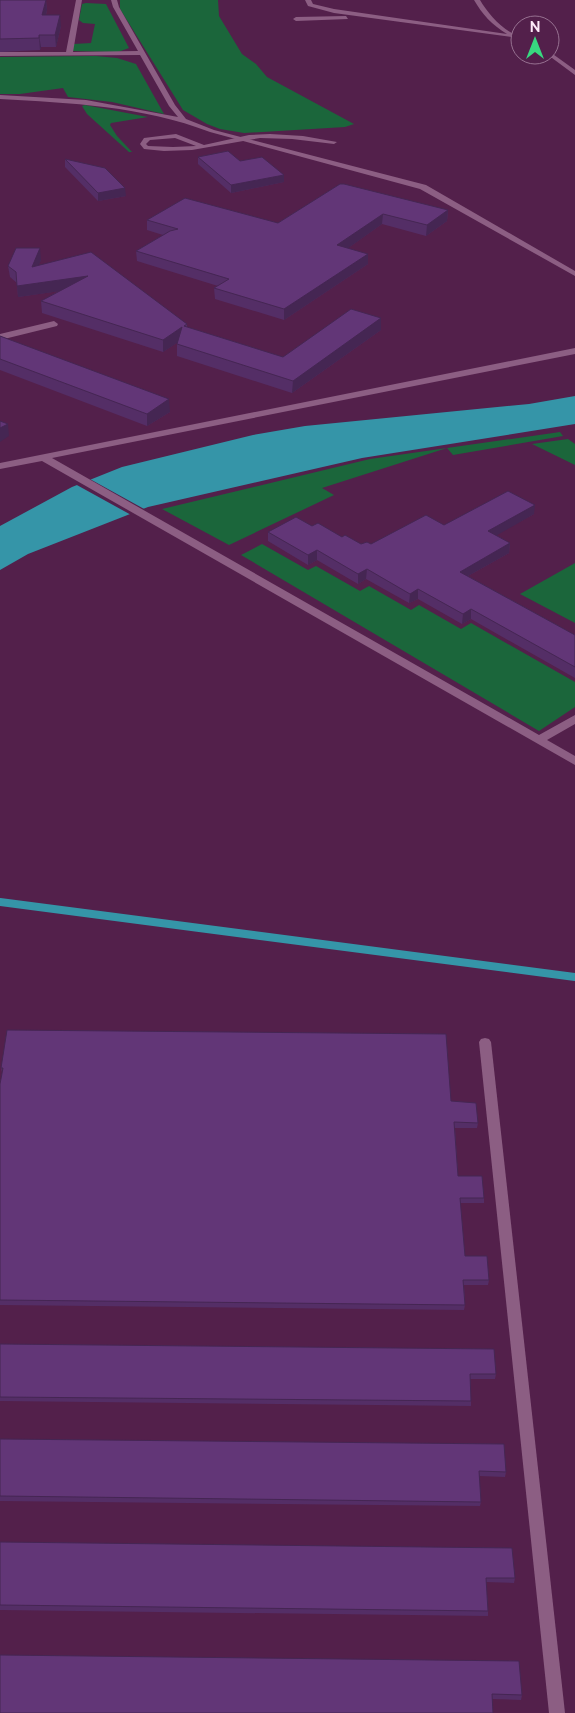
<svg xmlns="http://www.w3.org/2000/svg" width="575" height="1713" viewBox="0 0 575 1713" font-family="Raleway,sans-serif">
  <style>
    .green { fill: #1b663b }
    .water { fill: #3595a8 }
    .pier { fill: #53204b }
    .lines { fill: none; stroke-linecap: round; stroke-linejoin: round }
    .stream { stroke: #3595a8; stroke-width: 8 }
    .lane { fill: #8c5e83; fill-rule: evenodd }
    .street { fill: #8c5e83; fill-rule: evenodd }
    .wall { fill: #542e66 }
    .shaded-wall { fill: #452653 }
    .building { fill: #623677; stroke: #452653 }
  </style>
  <rect width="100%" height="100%" fill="#53204b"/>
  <!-- green -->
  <g class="green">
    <polygon points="120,0 218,0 219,16 242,54 256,64 267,77 354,124 345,127 244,133 220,129 207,124 183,110 120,9"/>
    <polygon points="86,3 106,4 129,48 118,52 72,51 74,44 91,43 95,24 83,23 79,20 82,4"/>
    <polygon points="96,56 117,58 136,64 164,114 112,102 68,97 63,88 20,94 0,94 0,57"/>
    <polygon points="85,105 148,117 111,123 110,125 117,136 132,152 129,152 87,114 82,106"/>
    <polygon points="560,432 563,436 453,455 447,448 322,488 334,495 229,545 162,509 370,459"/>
    <polygon points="568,439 575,444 575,465 532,444"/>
    <polygon points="262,544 308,570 316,566 360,591 369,586 411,610 419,605 461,629 471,623 575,682 575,707 539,731 241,555"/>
    <polygon points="575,563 575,623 520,594"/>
  </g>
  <!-- water -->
  <polygon class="water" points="575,396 575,424 362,458 148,507 28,554 0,570 0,526 72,487 122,467 253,435 305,426 529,404"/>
  <!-- pier -->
  <polygon class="pier" points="88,478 146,510 133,516 75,484"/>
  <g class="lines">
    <!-- stream -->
    <polyline class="stream" points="0,902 575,977"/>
    <!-- lane -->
    <g class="lane">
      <path d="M176,134L204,145L249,135L270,134L303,136L337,142L334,144L292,139L260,138L192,150L164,151L144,149L140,144L144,138ZM175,138L196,146L173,147L148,146L146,144L150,140Z"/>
      <polygon points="485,1038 489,1039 491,1042 565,1713 549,1713 479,1042 481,1039"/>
    </g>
    <!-- street -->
    <g class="street">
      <path d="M76,0H82L73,52L138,51L113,7L111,0H117L119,7L175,105L186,119L214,130L426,185L575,271V276L420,189L210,132C143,106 70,103 0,99V95L86,100L178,117L169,106L140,55L0,56V52H66Z"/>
      <path d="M305,0H311L313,4L334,9L507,34C492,25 482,14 474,0H480C488,14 505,33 520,36V38L334,13L308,6Z"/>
      <polygon points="346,16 348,19 296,21 293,19 296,17"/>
      <polygon points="550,52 575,70 575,75 548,55 550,55"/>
      <polygon points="54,321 58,324 57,326 0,340 0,334"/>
      <polygon points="575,348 575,354 52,458 539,735 575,715 575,724 547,740 575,756 575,765 42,461 0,469 0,463"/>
    </g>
  </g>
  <!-- wall -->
  <g class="wall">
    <polygon points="0,0 46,0 47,10 46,15 61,26 56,47 41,47 40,50 0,52"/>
    <polygon points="198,157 240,161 284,175 284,182 231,193 198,164"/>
    <polygon points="65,159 126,196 98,201 65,167"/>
    <polygon points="340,184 448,210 447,221 426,236 382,224 348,248 368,264 284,320 215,299 214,288 218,286 137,261 136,251 163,235 147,230 147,220 278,223"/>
    <polygon points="41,260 38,266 187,324 187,327 283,357 381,330 292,393 177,356 177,344 178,342 163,352 42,313 41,301 59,291 18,297 17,283 10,277 8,266"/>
    <polygon points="0,336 170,412 147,426 0,370"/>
    <polygon points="534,514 496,535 510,543 509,553 468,576 575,635 575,678 471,619 462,624 418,599 409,603 366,579 358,584 317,560 308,565 268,541 268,532 312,526 361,544 371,544 444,525"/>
    <polygon points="1,1068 451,1101 478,1123 477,1128 455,1128 458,1176 484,1198 484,1203 460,1203 465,1256 489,1280 488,1285 464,1285 465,1305 464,1310 0,1305 0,1084 2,1073"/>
    <polygon points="0,1344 496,1374 495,1379 470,1379 471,1401 471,1406 0,1401"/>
    <polygon points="0,1439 506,1472 505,1477 479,1476 481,1502 480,1506 0,1501"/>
    <polygon points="0,1542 515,1578 514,1583 486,1582 488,1611 488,1616 0,1610"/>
    <polygon points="0,1655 522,1695 521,1700 492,1699"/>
  </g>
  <!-- shaded-wall -->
  <g class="shaded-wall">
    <polygon points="46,0 47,10 43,27 42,15"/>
    <polygon points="60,15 61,26 56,47 55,35"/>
    <polygon points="39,35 41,47 40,50 39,38"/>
    <polygon points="284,175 284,182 231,193 231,185"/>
    <polygon points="125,188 126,196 98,201 98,193"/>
    <polygon points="448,210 447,221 426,236 427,225"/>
    <polygon points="383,214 382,224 337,256 337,245"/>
    <polygon points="40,248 41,260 33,279 32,267"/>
    <polygon points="368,254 368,264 284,320 284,309"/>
    <polygon points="88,276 89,287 18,297 17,286"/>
    <polygon points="381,318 381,330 292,393 293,381"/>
    <polygon points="182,327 183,339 163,352 163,340"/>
    <polygon points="169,399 170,412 147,426 147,414"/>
    <polygon points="8,424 9,436 0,442 0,428"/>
    <polygon points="535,505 534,514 487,541 488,531"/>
    <polygon points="510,543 509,553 459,581 460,572"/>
    <polygon points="317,550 317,560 308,565 308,555"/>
    <polygon points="367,569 366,579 358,584 358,574"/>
    <polygon points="418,589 418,599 409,603 410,594"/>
    <polygon points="471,609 471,619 462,624 463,614"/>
  </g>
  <!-- building -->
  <g class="building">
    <polygon points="0,0 46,0 42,15 60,15 55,35 39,35 39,38 0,39"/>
    <polygon points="228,151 240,161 262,157 284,175 231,185 198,157"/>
    <polygon points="65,159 105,168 125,188 98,193"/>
    <polygon points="340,184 344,184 448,210 427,225 383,214 337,245 368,254 284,309 214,288 229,279 136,251 170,231 178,229 147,220 185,198 278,223"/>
    <polygon points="16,248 40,248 32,267 91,252 187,324 184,326 283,357 351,309 381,318 293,381 177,344 182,327 163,340 41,301 88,276 17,286 16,272 8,266"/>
    <polygon points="0,336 169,399 147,414 0,359"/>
    <polygon points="0,421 8,424 0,428"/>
    <polygon points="508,491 535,505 488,531 510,543 460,572 575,635 575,667 471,609 463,614 418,589 410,594 367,569 358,574 317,550 308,555 268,532 296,517 312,526 318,523 342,537 345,535 361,544 367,542 371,544 426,515 444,525"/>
    <polygon points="7,1030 446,1034 451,1101 476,1103 478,1123 454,1122 458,1176 482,1176 484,1198 460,1198 465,1256 487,1256 489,1280 463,1280 465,1305 0,1300 0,1084 3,1068 1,1068"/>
    <polygon points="0,1344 494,1349 496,1374 470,1374 471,1401 0,1397"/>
    <polygon points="0,1439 504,1444 506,1472 479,1471 481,1502 0,1496"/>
    <polygon points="0,1542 512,1548 515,1578 486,1578 488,1611 0,1605"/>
    <polygon points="0,1655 519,1661 522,1695 492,1694 493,1713 0,1713"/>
  </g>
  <!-- north arrow -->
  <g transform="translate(535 40)"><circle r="24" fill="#53204b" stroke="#977191"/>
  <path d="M0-4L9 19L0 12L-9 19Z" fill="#38d880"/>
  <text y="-8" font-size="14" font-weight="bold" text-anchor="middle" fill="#feeaf9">N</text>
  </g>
</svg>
